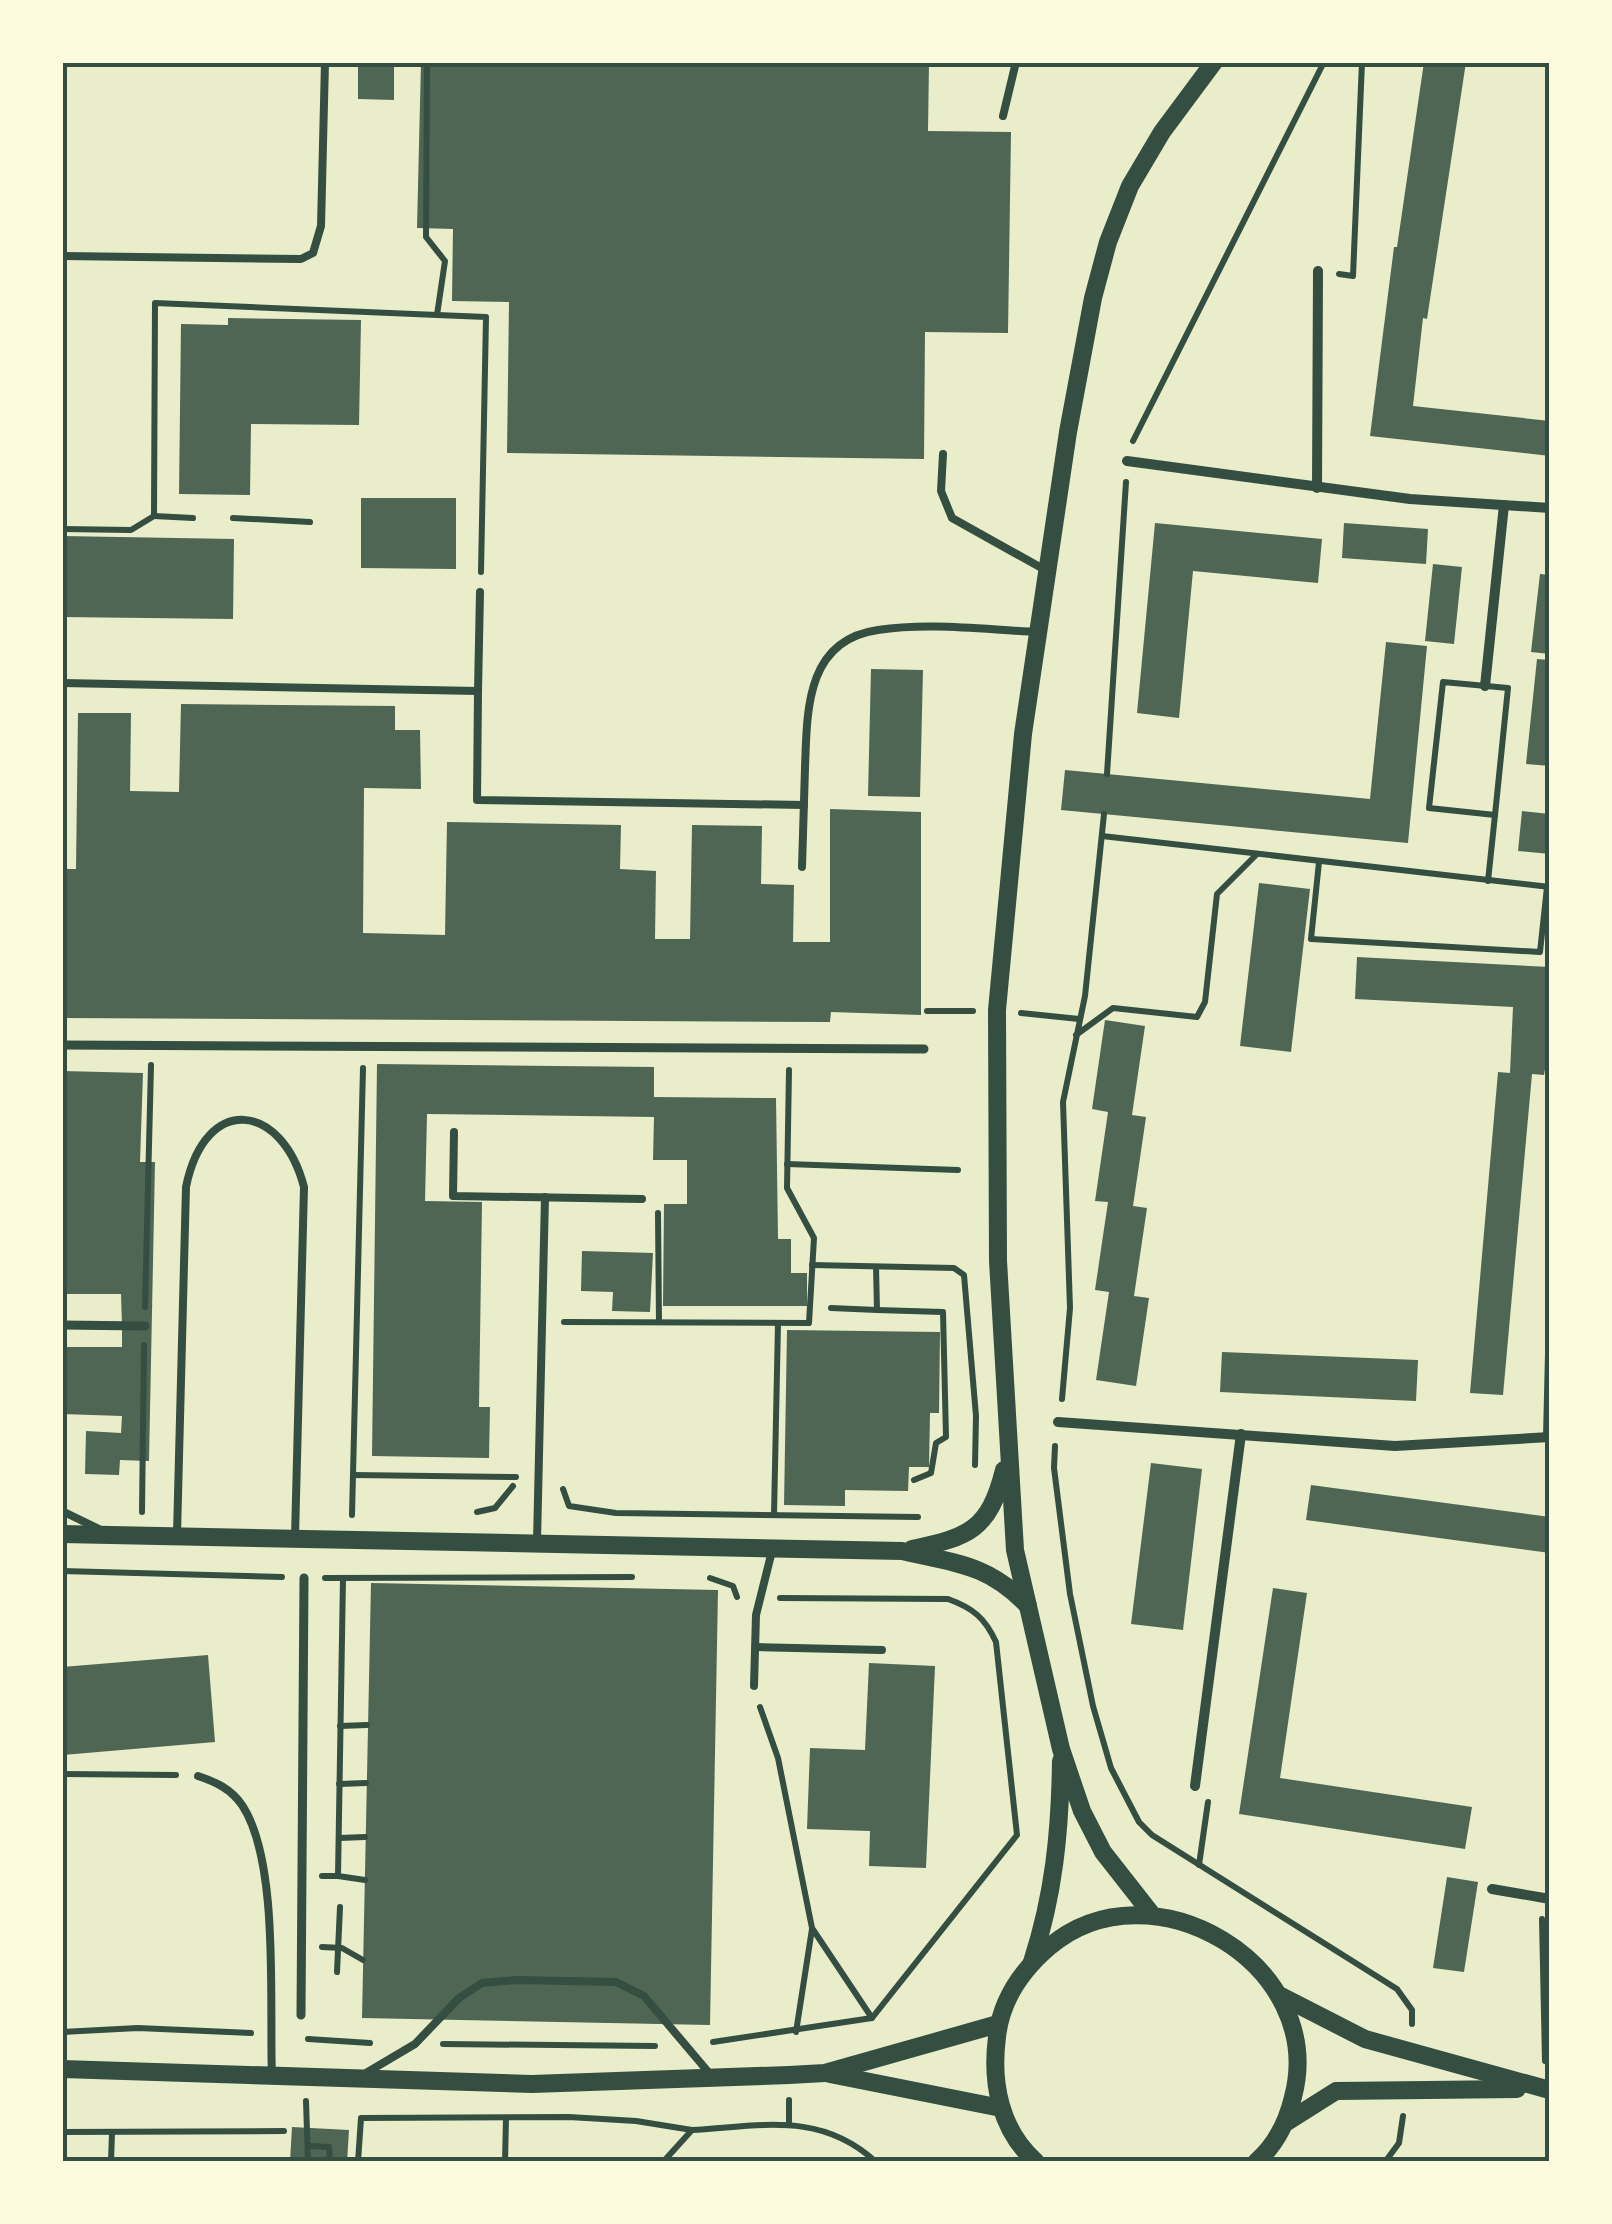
<svg xmlns="http://www.w3.org/2000/svg" width="1612" height="2224" viewBox="0 0 1612 2224" font-family="Rubik,sans-serif">
  <style>
    .building { fill: #4f6655 }
    .lines { fill: none; stroke-linecap: round; stroke-linejoin: round }
    .path { stroke: #344e41; stroke-width: 6 }
    .service { stroke: #344e41; stroke-width: 8 }
    .pedestrian { stroke: #344e41; stroke-width: 9 }
    .minor { stroke: #344e41; stroke-width: 10 }
    .tertiary { stroke: #344e41; stroke-width: 18 }
    .neatline { fill: none; stroke: #344e41; stroke-width: 4 }
  </style>
  <rect width="100%" height="100%" fill="#e9edc9"/>
  <!-- building -->
  <g class="building">
    <polygon points="358,62 394,62 394,100 358,99"/>
    <polygon points="421,62 929,62 928,131 1011,132 1008,333 925,332 924,459 507,453 509,302 452,301 453,229 417,228"/>
    <polygon points="1424,62 1466,62 1427,319 1423,318 1413,406 1550,421 1550,456 1370,436 1394,247 1397,247"/>
    <polygon points="228,318 361,320 359,425 251,424 250,495 179,494 181,324 228,325"/>
    <polygon points="361,498 456,498 456,569 361,568"/>
    <polygon points="1155,523 1322,539 1318,583 1193,571 1179,718 1137,713"/>
    <polygon points="1344,523 1428,529 1426,564 1342,558"/>
    <polygon points="62,536 234,539 233,619 62,617"/>
    <polygon points="1433,564 1462,567 1454,644 1425,641"/>
    <polygon points="1540,574 1550,575 1550,654 1531,652"/>
    <polygon points="1386,642 1427,646 1408,843 1061,810 1065,770 1370,799"/>
    <polygon points="1537,659 1550,660 1550,766 1526,764"/>
    <polygon points="871,669 923,670 920,797 868,796"/>
    <polygon points="181,704 395,706 395,730 420,730 421,789 364,788 363,933 445,935 447,822 621,825 620,869 656,871 655,939 690,939 692,825 762,826 761,884 794,885 793,942 830,942 830,809 921,812 921,1015 831,1012 830,1022 62,1018 62,869 76,869 78,713 131,713 130,791 179,792"/>
    <polygon points="1522,811 1550,814 1550,854 1518,851"/>
    <polygon points="1259,883 1310,889 1291,1052 1240,1046"/>
    <polygon points="1357,957 1550,967 1550,1039 1544,1075 1532,1074 1503,1395 1470,1393 1498,1072 1510,1073 1513,1007 1355,999"/>
    <polygon points="1105,1020 1145,1026 1132,1115 1146,1117 1133,1206 1147,1208 1134,1296 1149,1298 1136,1386 1096,1380 1109,1292 1095,1290 1108,1202 1095,1201 1108,1112 1092,1109"/>
    <polygon points="377,1064 654,1067 654,1097 776,1098 778,1239 791,1239 791,1273 807,1273 807,1306 663,1306 664,1204 687,1204 687,1160 653,1160 654,1117 427,1114 425,1201 482,1202 479,1407 490,1407 489,1458 372,1456"/>
    <polygon points="62,1071 143,1073 140,1162 155,1162 149,1461 120,1460 119,1475 85,1474 86,1431 121,1433 122,1416 62,1414 62,1347 122,1347 122,1326 121,1294 62,1294"/>
    <polygon points="582,1251 653,1253 650,1312 612,1311 613,1292 581,1291"/>
    <polygon points="787,1330 940,1332 939,1413 930,1413 929,1467 909,1467 908,1491 845,1490 845,1506 784,1505"/>
    <polygon points="1222,1352 1418,1360 1416,1401 1220,1392"/>
    <polygon points="1151,1463 1202,1469 1183,1630 1131,1624"/>
    <polygon points="1311,1485 1550,1517 1550,1553 1306,1520"/>
    <polygon points="371,1583 718,1590 710,2025 362,2018"/>
    <polygon points="1273,1588 1307,1593 1280,1778 1472,1807 1465,1849 1239,1814"/>
    <polygon points="208,1655 215,1742 63,1755 62,1667"/>
    <polygon points="869,1663 935,1666 926,1868 869,1866 870,1831 807,1829 810,1748 865,1750"/>
    <polygon points="1447,1877 1478,1882 1464,1972 1433,1968"/>
    <polygon points="292,2127 349,2130 347,2162 290,2162"/>
  </g>
  <g class="lines">
    <!-- path -->
    <g class="path">
      <polyline points="1339,274 1353,276 1362,62"/>
      <polyline points="437,315 486,317 481,572"/>
      <polyline points="1133,441 1324,62"/>
      <polyline points="154,516 193,518"/>
      <polyline points="233,518 310,522"/>
      <polyline points="62,529 131,530 154,516 155,303 437,315 445,261 426,237 427,62"/>
      <polygon points="1443,682 1508,688 1495,815 1429,808"/>
      <polyline points="1107,774 1126,482"/>
      <polyline points="1102,836 1550,887"/>
      <polyline points="1319,862 1311,939 1540,952 1547,887"/>
      <polyline points="1488,881 1495,815"/>
      <polyline points="927,1011 973,1011"/>
      <polyline points="1021,1013 1079,1019"/>
      <polyline points="1076,1035 1113,1008 1197,1017 1205,1002 1217,894 1257,854"/>
      <polyline points="787,1164 958,1170"/>
      <polyline points="658,1213 659,1322"/>
      <polyline points="812,1265 954,1268 964,1275 976,1416 975,1465"/>
      <polyline points="145,1307 151,1065"/>
      <polyline points="831,1308 877,1310 876,1267"/>
      <polyline points="877,1310 943,1312 946,1437 936,1443 931,1473 914,1480"/>
      <polyline points="564,1322 809,1323 814,1238 787,1188 789,1070"/>
      <polyline points="1062,1399 1070,1308 1063,1102 1085,996 1104,814"/>
      <polyline points="1055,1446 1054,1468 1070,1594 1093,1706 1111,1768 1139,1822 1152,1835 1397,1989 1412,2010 1412,2024"/>
      <polyline points="353,1475 516,1477"/>
      <polyline points="563,1489 569,1506 616,1513 918,1517"/>
      <polyline points="142,1512 144,1345"/>
      <polyline points="477,1512 495,1508 513,1486"/>
      <polyline points="352,1515 363,1068"/>
      <polyline points="774,1515 778,1323"/>
      <polyline points="62,1571 282,1577"/>
      <polyline points="325,1578 632,1577"/>
      <polyline points="710,1578 733,1586 737,1597"/>
      <path d="M780,1598L948,1599C973,1608 985,1618 996,1642L1017,1835L872,2018"/>
      <polyline points="340,1726 367,1725"/>
      <polyline points="62,1774 176,1775"/>
      <polyline points="339,1784 366,1783"/>
      <polyline points="339,1838 365,1837"/>
      <polyline points="1199,1865 1208,1802"/>
      <polyline points="322,1876 338,1876 343,1578"/>
      <polyline points="338,1876 365,1880"/>
      <polyline points="1542,1919 1545,2061"/>
      <polyline points="322,1947 342,1948 363,1960"/>
      <polyline points="337,1972 340,1907"/>
      <polyline points="62,2032 138,2028 251,2033"/>
      <polyline points="796,2032 812,1929"/>
      <polyline points="308,2039 370,2043"/>
      <polyline points="713,2042 872,2018 812,1928 778,1758 760,1707"/>
      <polyline points="443,2044 655,2046"/>
      <polyline points="306,2101 308,2162"/>
      <polyline points="789,2124 789,2100"/>
      <polyline points="62,2132 284,2131"/>
      <polyline points="309,2146 329,2147 330,2162"/>
      <polyline points="111,2162 112,2133"/>
      <polyline points="358,2162 361,2118 569,2117 636,2121 692,2130"/>
      <polyline points="505,2162 506,2118"/>
      <path d="M663,2162L692,2130C761,2126 821,2111 876,2162"/>
      <polyline points="1385,2162 1399,2143 1403,2116"/>
    </g>
    <!-- service -->
    <g class="service">
      <polyline points="1003,116 1016,62"/>
      <polyline points="62,256 301,259 313,253 321,226 325,62"/>
      <polyline points="943,454 941,491 952,518 1047,571"/>
      <polyline points="62,683 478,691 480,592"/>
      <polyline points="478,691 477,800 804,805"/>
      <path d="M802,867C803,834 804,801 805,768C807,710 806,640 878,630C930,622 987,630 1039,632"/>
      <polyline points="454,1132 453,1196 642,1199"/>
      <polyline points="62,1511 101,1530"/>
      <path d="M177,1534L186,1187C205,1093 282,1102 304,1187L295,1537"/>
      <polyline points="537,1541 545,1197"/>
      <polyline points="756,1647 882,1650"/>
      <polyline points="754,1686 756,1615 772,1551"/>
      <path d="M198,1776C216,1782 231,1789 242,1805C280,1862 269,2006 272,2077"/>
      <polyline points="366,2073 415,2044 459,1998 482,1983 517,1980 616,1982 644,1996 710,2074"/>
    </g>
    <!-- pedestrian -->
    <g class="pedestrian">
      <polyline points="62,1045 924,1049"/>
      <polyline points="62,1325 145,1326"/>
      <polyline points="301,2015 304,1578"/>
    </g>
    <!-- minor -->
    <g class="minor">
      <polyline points="1127,461 1410,499 1550,508"/>
      <polyline points="1317,488 1318,271"/>
      <polyline points="1485,686 1504,505"/>
      <polyline points="1058,1422 1395,1446 1550,1437"/>
      <polyline points="1548,1437 1550,1353"/>
      <polyline points="1195,1786 1241,1434"/>
      <polyline points="1492,1889 1550,1899"/>
    </g>
    <!-- tertiary -->
    <g class="tertiary">
      <path d="M62,1534L902,1551C955,1563 989,1564 1028,1606"/>
      <path d="M912,1549C969,1537 989,1530 1004,1470"/>
      <polyline points="1150,1912 1103,1852 1082,1811 1061,1749 1015,1550 998,1261 997,1010 1023,734 1068,432 1093,298 1108,242 1130,186 1162,132 1214,62"/>
      <path d="M1032,1962C1054,1894 1060,1832 1061,1761"/>
      <polyline points="1279,1995 1365,2039 1546,2089"/>
      <polyline points="62,2069 532,2084 789,2075 825,2073 998,2024"/>
      <polyline points="830,2074 1001,2108"/>
      <polyline points="1287,2122 1336,2091 1517,2089"/>
      <path d="M1036,2162C1000,2130 991,2083 997,2037C1001,2000 1021,1971 1049,1947C1151,1860 1328,1965 1293,2097C1287,2122 1276,2145 1256,2162"/>
    </g>
  </g>
  <!-- border -->
  <rect width="1612" height="2224" fill="none" stroke="#fefae0" stroke-width="130"/>
  <rect x="65" y="65" width="1482" height="2094" class="neatline"/>
</svg>
